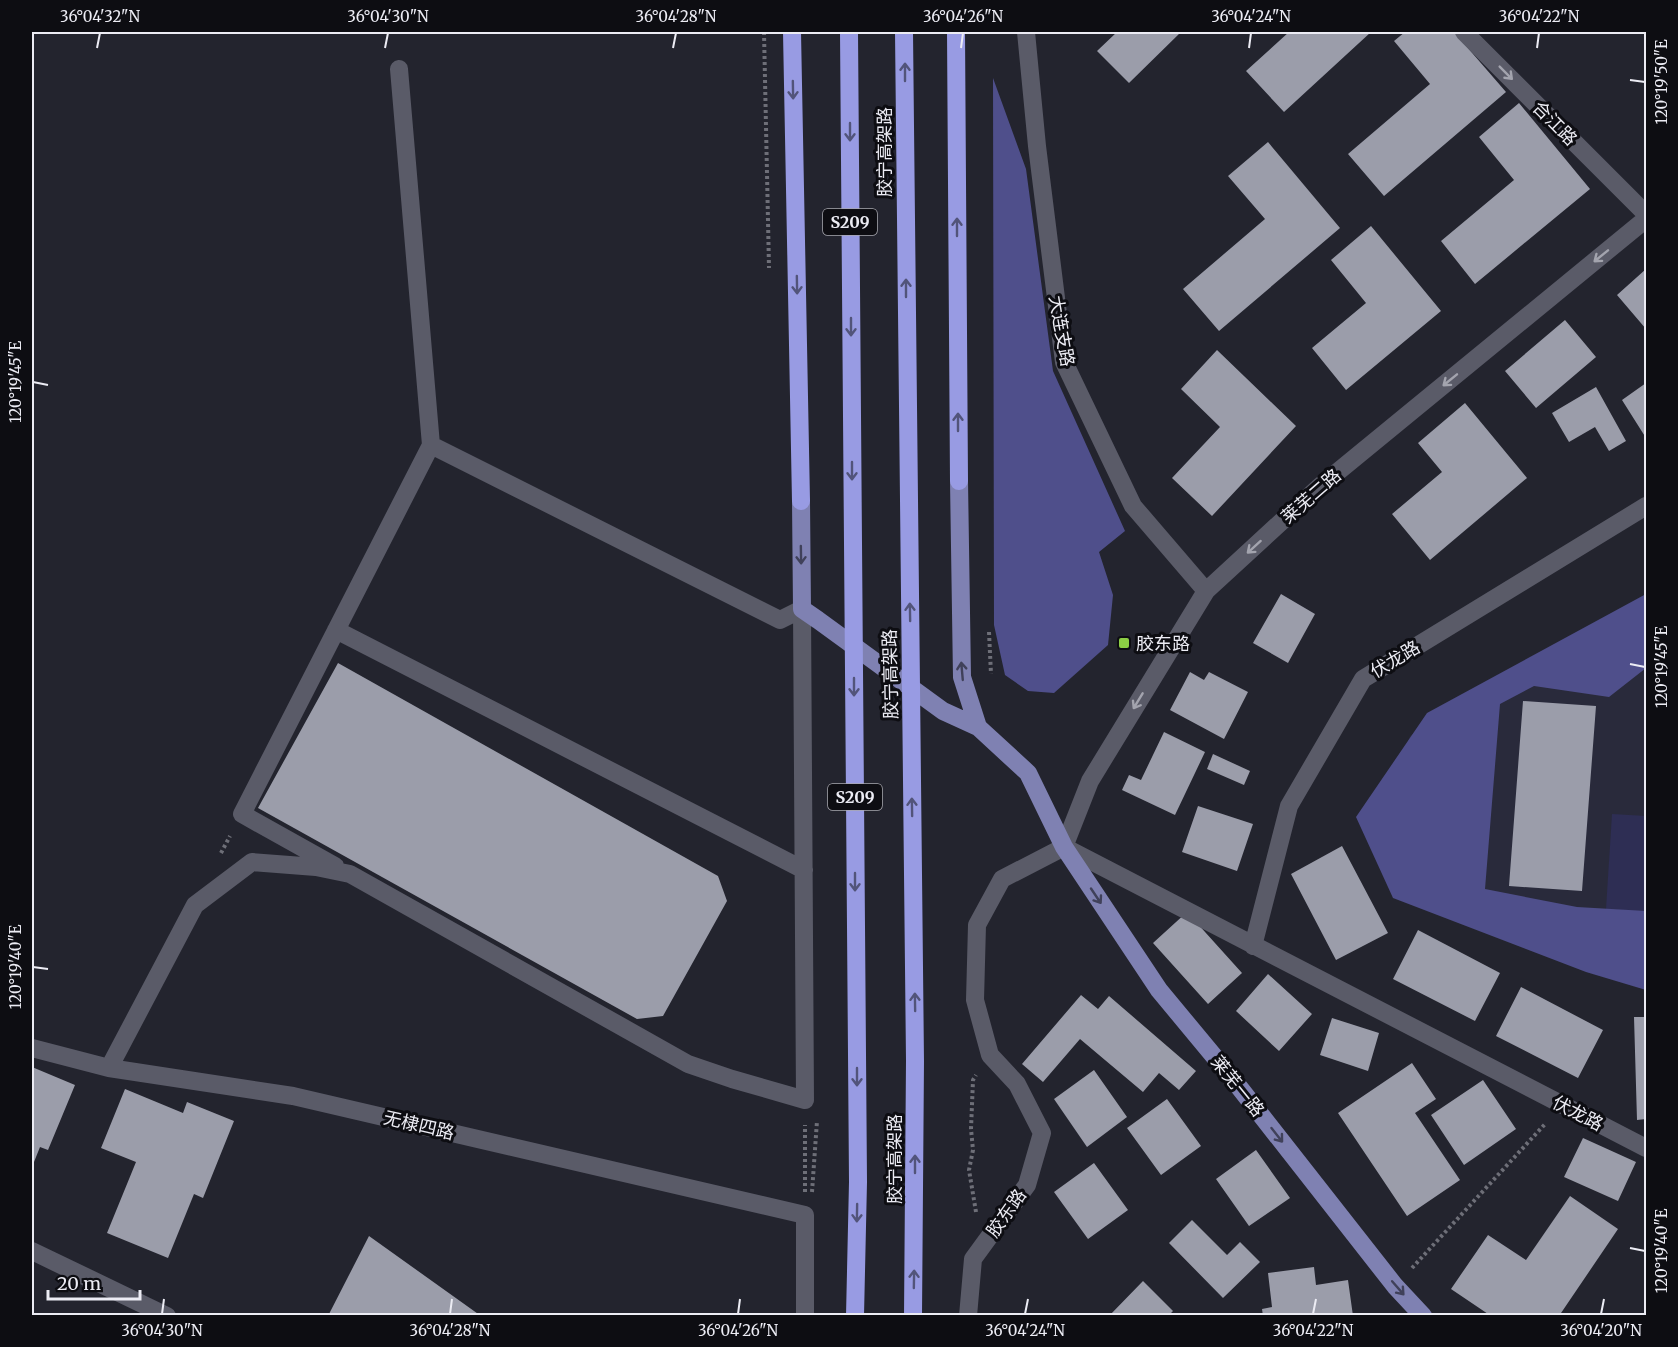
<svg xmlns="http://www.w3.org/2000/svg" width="1678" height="1347" font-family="Merriweather,'Noto Sans SC',serif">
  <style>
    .built { fill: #292a3b }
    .green { fill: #2e2e54 }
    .forest { fill: #4f4f8b }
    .building { fill: #9b9daa }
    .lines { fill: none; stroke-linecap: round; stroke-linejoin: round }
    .path { stroke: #6e6f78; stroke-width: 4; stroke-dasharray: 3 3; stroke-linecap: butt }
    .minor { stroke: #5a5b68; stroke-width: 18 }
    .major { stroke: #7f81b2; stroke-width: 18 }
    .highway { stroke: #989be3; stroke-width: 18 }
    .oneway { stroke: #52547a }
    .oneway2 { stroke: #a3a4ae }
    .oneway3 { stroke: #40415a }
    .ticks { fill: none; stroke: #ececf4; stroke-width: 2 }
    .poi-dot { fill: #8cce45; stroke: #0d0d12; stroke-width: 2 }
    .labels { text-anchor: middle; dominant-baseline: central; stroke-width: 6; stroke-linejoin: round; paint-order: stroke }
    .shield { fill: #0d0d12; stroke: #a9a9b0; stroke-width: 1.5 }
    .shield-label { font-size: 16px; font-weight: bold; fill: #ececf4 }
    .street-label { font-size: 18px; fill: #ececf4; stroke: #0d0d12 }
    .poi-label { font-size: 18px; fill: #ececf4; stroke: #0d0d12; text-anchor: start }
    .neatline { fill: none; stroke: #ececf4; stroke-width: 2 }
    .ticks-label { font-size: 15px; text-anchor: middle; fill: #ececf4 }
  </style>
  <rect width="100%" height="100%" fill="#23242e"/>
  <path class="built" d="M1646 623V983L1368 843 1410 736 1483 684Z"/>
  <path class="green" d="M1612 814 1646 816V912L1606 909Z"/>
  <path class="forest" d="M993 78 1026 169 1053 371 1125 531 1099 552 1113 595 1108 645 1054 693 1028 691 1005 675 994 625Z
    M1646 594V668L1609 697 1534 686 1500 704 1485 889 1577 907 1646 911V990L1586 972 1393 898 1356 817 1427 713Z"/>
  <path class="building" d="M1117 32H1181L1129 83 1097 51Z
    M1289 32H1371L1284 112 1246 71Z
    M1405 32H1454L1506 92 1384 196 1348 154 1430 84 1394 41Z
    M1519 103 1590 189 1475 284 1441 241 1514 180 1479 137Z
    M1268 142 1340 228 1219 331 1183 289 1265 219 1228 176Z
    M1371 226 1441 311 1346 390 1312 348 1366 303 1331 260Z
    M1646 269V329L1617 295Z
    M1565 320 1596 357 1536 408 1505 371Z
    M1217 350 1296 426 1212 516 1172 478 1220 427 1181 389Z
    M1646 383V438L1622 400Z
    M1596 387 1626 441 1609 451 1595 427 1569 442 1552 413Z
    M1465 403 1527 478 1430 560 1392 514 1442 472 1418 443Z
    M1281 594 1315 614 1288 663 1253 643Z
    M338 663 718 876 727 901 663 1016 637 1019 258 808Z
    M1190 672 1204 680 1209 672 1248 692 1224 739 1170 710Z
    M1523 701 1596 706 1582 891 1509 886Z
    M1164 732 1205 752 1175 815 1122 790 1129 775 1141 780Z
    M1213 754 1250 771 1244 785 1207 769Z
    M1198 806 1253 824 1237 871 1182 852Z
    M1342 846 1388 933 1336 960 1291 874Z
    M1187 912 1242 973 1208 1004 1153 943Z
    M1418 930 1500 973 1475 1021 1393 979Z
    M1268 974 1312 1014 1279 1051 1236 1011Z
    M1521 987 1603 1030 1578 1078 1496 1036Z
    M1081 995 1098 1009 1109 996 1196 1071 1179 1090 1159 1073 1143 1092 1080 1039 1043 1082 1022 1064Z
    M1634 1017H1646V1119L1637 1120Z
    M1332 1018 1379 1033 1368 1071 1320 1055Z
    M1412 1063 1436 1099 1415 1113 1460 1180 1407 1216 1338 1113Z
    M32 1067 75 1085 48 1150 40 1147 32 1167Z
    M1094 1070 1127 1117 1087 1147 1054 1099Z
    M1483 1080 1516 1129 1464 1165 1431 1115Z
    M125 1089 183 1113 187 1102 234 1121 203 1198 194 1194 168 1258 107 1233 136 1162 101 1148Z
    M1167 1099 1201 1146 1161 1175 1127 1128Z
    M1583 1138 1636 1162 1618 1201 1564 1177Z
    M1256 1150 1290 1198 1249 1226 1216 1179Z
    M1094 1163 1128 1210 1088 1239 1054 1192Z
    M1570 1196 1618 1229 1559 1316H1491L1451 1289 1488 1235 1526 1260Z
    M1192 1220 1227 1255 1240 1242 1260 1262 1223 1298 1169 1243Z
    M369 1236 481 1316H328Z
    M1314 1267 1316 1285 1348 1280 1353 1316H1263L1262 1309 1272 1307 1268 1273Z
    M1143 1281 1173 1311 1168 1316H1109Z"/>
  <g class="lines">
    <path class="path" d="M764 32 769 268
      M989 632 991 674
      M221 853 230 836
      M805 1192V1125
      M812 1192 817 1121
      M976 1212 969 1170 973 1150 971 1129 973 1080 976 1075
      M1412 1268 1546 1123"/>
    <path class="minor" d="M1026 32 1037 146 1064 362 1133 506 1206 591
      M1464 32 1646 214
      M336 630 804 870
      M1064 847 1090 781 1206 591 1318 488 1646 219
      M1064 847 1646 1148
      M335 866 242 814 431 445 399 69
      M1253 946 1289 806 1363 679 1646 506
      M32 1048 109 1068 293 1096 805 1215V1316
      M109 1068 195 905 252 862 316 867 350 874 688 1064 732 1079 805 1100 802 609 780 620 431 445
      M32 1251 167 1316
      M968 1316 973 1259 1027 1185 1042 1133 1017 1084 990 1055 975 1000 977 925 1002 879 1064 847"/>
    <path class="major" d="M959 481 962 677 978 727
      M801 501 802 609 818 620 943 711 978 727 1028 773 1064 847 1159 990 1232 1078 1395 1286 1423 1316"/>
    <path class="highway" d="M792 32 801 501
      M849 32 858 1182 855 1316
      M904 32 915 1061 913 1316
      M956 32 959 481"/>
  </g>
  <defs><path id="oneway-shaft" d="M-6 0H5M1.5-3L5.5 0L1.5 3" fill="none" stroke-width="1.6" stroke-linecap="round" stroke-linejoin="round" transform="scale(1.5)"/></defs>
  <g class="oneway">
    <use href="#oneway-shaft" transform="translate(905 72) rotate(-90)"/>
    <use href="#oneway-shaft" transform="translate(793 90) rotate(89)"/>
    <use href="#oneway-shaft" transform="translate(850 132) rotate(90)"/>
    <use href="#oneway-shaft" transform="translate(957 227) rotate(-90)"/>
    <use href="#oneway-shaft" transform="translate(797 285) rotate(89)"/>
    <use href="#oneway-shaft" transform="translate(906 288) rotate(-90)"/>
    <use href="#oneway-shaft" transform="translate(851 327) rotate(90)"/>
    <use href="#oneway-shaft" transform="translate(958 422) rotate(-90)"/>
    <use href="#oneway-shaft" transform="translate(852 471) rotate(90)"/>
    <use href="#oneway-shaft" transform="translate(910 612) rotate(-91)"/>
    <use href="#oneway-shaft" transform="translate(854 687) rotate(90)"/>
    <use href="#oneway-shaft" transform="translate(912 807) rotate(-91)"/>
    <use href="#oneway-shaft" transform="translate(855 882) rotate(90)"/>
    <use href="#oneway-shaft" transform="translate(915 1002) rotate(-91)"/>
    <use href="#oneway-shaft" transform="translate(857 1077) rotate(90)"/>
    <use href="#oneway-shaft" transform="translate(915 1164) rotate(-90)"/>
    <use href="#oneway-shaft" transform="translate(857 1213) rotate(91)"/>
    <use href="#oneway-shaft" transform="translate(914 1279) rotate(-89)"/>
  </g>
  <g class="oneway2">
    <use href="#oneway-shaft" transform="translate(1506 73) rotate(45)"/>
    <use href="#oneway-shaft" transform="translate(1601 256) rotate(141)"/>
    <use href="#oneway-shaft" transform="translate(1450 380) rotate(141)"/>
    <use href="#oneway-shaft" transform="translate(1254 547) rotate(138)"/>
    <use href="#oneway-shaft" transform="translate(1138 701) rotate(121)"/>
  </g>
  <g class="oneway3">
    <use href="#oneway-shaft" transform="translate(801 555) rotate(89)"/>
    <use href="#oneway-shaft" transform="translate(962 671) rotate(-95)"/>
    <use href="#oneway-shaft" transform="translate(1096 896) rotate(56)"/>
    <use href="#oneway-shaft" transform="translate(1277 1135) rotate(52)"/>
    <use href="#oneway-shaft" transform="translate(1398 1288) rotate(49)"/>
  </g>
  <path class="ticks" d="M97 48 100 33M385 48 388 33M673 48 676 33M961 48 963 33M1249 48 1251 33M1537 48 1539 33M1630 80 1645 82M33 382 48 385M1630 664 1645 667M33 967 48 969M1630 1248 1645 1251M162 1314 164 1299M450 1314 452 1299M738 1314 740 1299M1025 1314 1028 1299M1313 1314 1316 1299M1601 1314 1604 1299"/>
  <rect class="poi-dot" x="1118" y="637" width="12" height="12" rx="3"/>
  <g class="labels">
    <g class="shield">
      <rect x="823" y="209" width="54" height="26" rx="4.5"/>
      <rect x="828" y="784" width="54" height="26" rx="4.5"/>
    </g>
    <g class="shield-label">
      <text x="850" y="222">S209</text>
      <text x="855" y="797">S209</text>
    </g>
    <g class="street-label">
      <text transform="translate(1555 123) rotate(45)">合江路</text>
      <text transform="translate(884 152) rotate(-90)">胶宁高架路</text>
      <text transform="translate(1062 331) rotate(80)">大连支路</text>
      <text transform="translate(1311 496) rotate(-41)">莱芜二路</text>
      <text transform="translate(1395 659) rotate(-31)">伏龙路</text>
      <text transform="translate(890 674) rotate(-91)">胶宁高架路</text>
      <text transform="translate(1238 1086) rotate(51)">莱芜一路</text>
      <text transform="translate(1578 1113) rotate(27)">伏龙路</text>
      <text transform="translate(419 1125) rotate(13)">无棣四路</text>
      <text transform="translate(894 1159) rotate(-90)">胶宁高架路</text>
      <text transform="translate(1006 1213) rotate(-55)">胶东路</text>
    </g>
    <g class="poi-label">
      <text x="1136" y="643">胶东路</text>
    </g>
  </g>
  <rect width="1678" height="1347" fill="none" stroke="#0d0d12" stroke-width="66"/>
  <path d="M48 1290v9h92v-9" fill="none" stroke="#ececf4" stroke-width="3"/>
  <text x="57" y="1290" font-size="18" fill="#ececf4" stroke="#0d0d12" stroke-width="4.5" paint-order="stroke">20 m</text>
  <rect x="33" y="33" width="1612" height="1281" class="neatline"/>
  <g class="ticks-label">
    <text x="100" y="22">36°04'32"N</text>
    <text x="388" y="22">36°04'30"N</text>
    <text x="676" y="22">36°04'28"N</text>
    <text x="963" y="22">36°04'26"N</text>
    <text x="1251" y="22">36°04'24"N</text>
    <text x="1539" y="22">36°04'22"N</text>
    <text transform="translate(1662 82) rotate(-90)" y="5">120°19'50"E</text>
    <text transform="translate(16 382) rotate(-90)" y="5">120°19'45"E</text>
    <text transform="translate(1662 667) rotate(-90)" y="5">120°19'45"E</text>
    <text transform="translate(16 967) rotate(-90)" y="5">120°19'40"E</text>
    <text transform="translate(1662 1251) rotate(-90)" y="5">120°19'40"E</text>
    <text x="162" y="1336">36°04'30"N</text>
    <text x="450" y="1336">36°04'28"N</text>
    <text x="738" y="1336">36°04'26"N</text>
    <text x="1025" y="1336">36°04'24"N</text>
    <text x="1313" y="1336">36°04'22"N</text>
    <text x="1601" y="1336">36°04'20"N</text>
  </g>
</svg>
